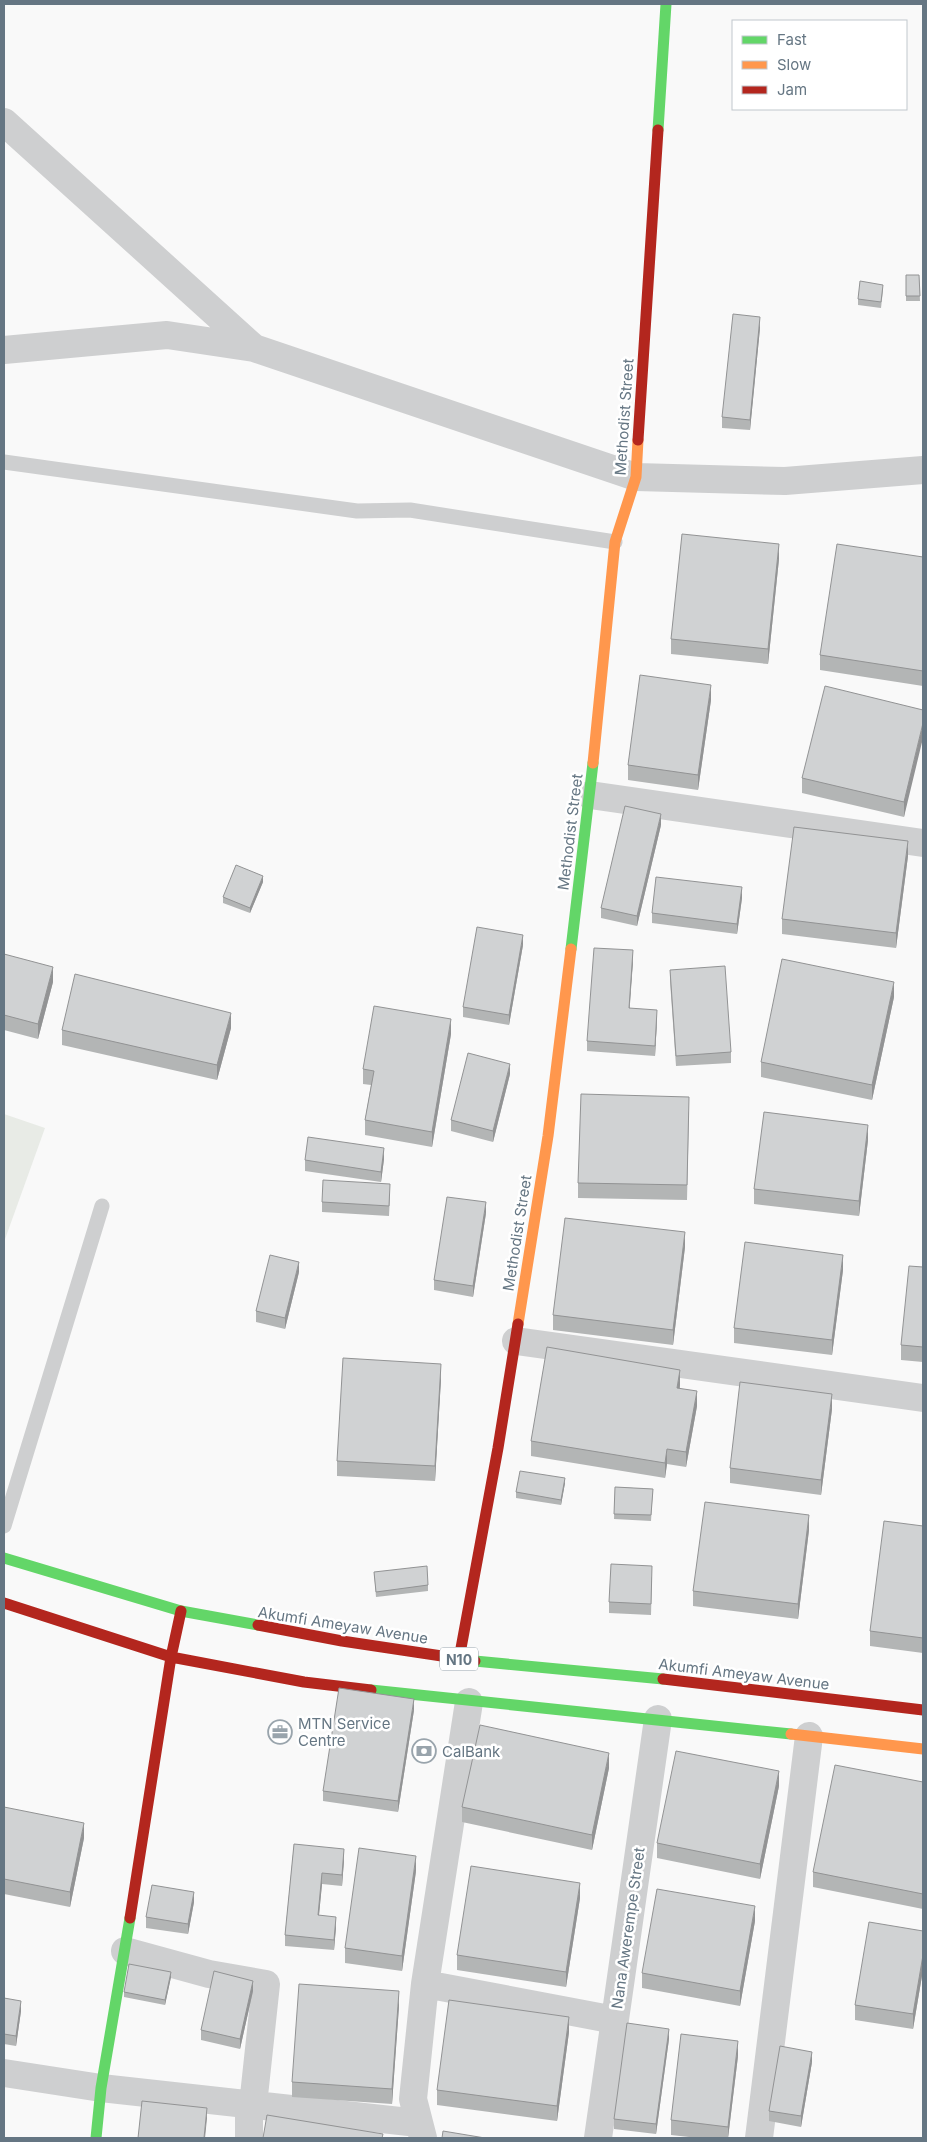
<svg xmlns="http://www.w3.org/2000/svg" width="927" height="2142" font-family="Inter,sans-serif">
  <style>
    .green { fill: #e8ebe6 }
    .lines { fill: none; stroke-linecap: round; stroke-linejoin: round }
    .lane { stroke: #cecfd0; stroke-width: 15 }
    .street { stroke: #cecfd0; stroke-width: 28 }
    .fast { stroke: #63d668; stroke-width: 11 }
    .slow { stroke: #ff974d; stroke-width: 11 }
    .jam { stroke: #b3261e; stroke-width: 11 }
    .wall { fill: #b3b5b5 }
    .shaded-wall { fill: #929394 }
    .building { fill: #d0d2d3; stroke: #929394 }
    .labels { text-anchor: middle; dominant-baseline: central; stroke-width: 5; stroke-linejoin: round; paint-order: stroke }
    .shield { fill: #fff; stroke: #939fa8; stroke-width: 1 }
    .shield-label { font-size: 14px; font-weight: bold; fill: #657683 }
    .street-label { font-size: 15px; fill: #657683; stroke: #fff }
    .poi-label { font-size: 15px; fill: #657683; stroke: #fff; text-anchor: start }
  </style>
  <rect width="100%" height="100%" fill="#f9f9f9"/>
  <path class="green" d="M4 1114 45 1128 4 1242Z"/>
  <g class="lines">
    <path class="lane" d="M4 462 357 511 410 510 615 542
      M4 1526 102 1206"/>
    <path class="street" d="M4 122 254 348 636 477 785 481 923 470
      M4 350 167 335 254 348
      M590 795 923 843
      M516 1341 923 1398
      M125 1951 209 1974 266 1984 253 2105 249 2117V2138
      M425 1984 615 2020
      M4 2073 101 2088 418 2123
      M423 2138 413 2099 425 1984 469 1702
      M598 2138 658 1719
      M759 2138 809 1736"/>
    <path class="fast" d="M658 130 666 4
      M571 949 593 763
      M4 1558 181 1611 258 1625
      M475 1661 663 1679
      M371 1690 791 1734
      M96 2138 101 2088 130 1918"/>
    <path class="slow" d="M593 763 615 542 636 477 638 440
      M518 1324 548 1136 571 949
      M791 1734 923 1749"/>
    <path class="jam" d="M638 440 658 130
      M4 1603 171 1657 304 1682 371 1690
      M258 1625 342 1641 475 1661
      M459 1659 498 1448 518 1324
      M663 1679 923 1710
      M130 1918 171 1657 181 1611"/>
  </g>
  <path class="wall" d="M906 275H919L920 301H906Z
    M883 290 881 308 858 305V299Z
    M760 328 750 430 722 428V417Z
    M923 557V686L820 670V655Z
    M779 559 768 664 671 654V639Z
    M711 700 698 790 628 780V765Z
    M923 710 904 817 802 793V778Z
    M661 825 637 926 601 918V908Z
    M908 856 896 948 782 934V919Z
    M263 882 250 913 223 903V897Z
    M742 898 737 934 652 923V913Z
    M523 945 509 1025 463 1017V1007Z
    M4 954 53 982 38 1039 4 1030Z
    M633 961 629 1008 657 1020 655 1056 587 1051V1041Z
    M670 970 731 1052V1063L676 1066 670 981Z
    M894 997 872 1100 761 1077V1062Z
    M231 1028 217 1080 62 1045V1030Z
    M451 1034 432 1147 365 1135V1120L371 1085 363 1084V1069Z
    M510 1074 493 1142 451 1131V1120Z
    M689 1112 687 1200 578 1198V1183Z
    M868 1140 859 1216 754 1204V1189Z
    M384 1159 381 1182 305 1171V1160Z
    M390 1195 389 1216 322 1212V1202Z
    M486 1213 473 1297 434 1290V1280Z
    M685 1247 673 1345 553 1330V1315Z
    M923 1267V1362L901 1360V1345Z
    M843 1270 832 1355 734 1343V1328Z
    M299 1272 285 1329 256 1322V1311Z
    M441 1379 435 1481 337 1476V1461Z
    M680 1385V1388L697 1406 686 1467 667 1464 665 1478 531 1456V1441Z
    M832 1409 821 1495 730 1483V1468Z
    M565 1483 561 1505 516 1498V1492Z
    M615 1487 653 1489 651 1521 614 1519Z
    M923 1526V1653L870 1646V1631Z
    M809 1530 798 1619 693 1606V1591Z
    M374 1572 428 1585V1591L376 1597Z
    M652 1577 651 1615 609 1613V1602Z
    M414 1710 398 1812 323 1801V1791Z
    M609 1768 592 1850 462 1822V1807Z
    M923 1782V1909L813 1887V1872Z
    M779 1786 760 1879 657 1858V1843Z
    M4 1807 84 1838 70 1907 4 1894Z
    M294 1844 344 1860 342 1886 322 1884 319 1915 336 1927 334 1950 285 1946V1935Z
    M416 1871 402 1971 345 1963V1948Z
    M580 1898 566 1987 457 1970V1955Z
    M194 1902 188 1934 146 1928V1917Z
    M755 1921 740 2006 642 1988V1973Z
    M923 1931V1970L913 2029 855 2020V2005Z
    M171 1977 165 2005 124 1997V1992Z
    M253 1991 240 2049 201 2040V2030Z
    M4 1998 21 2011 16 2046 4 2044Z
    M399 2006 392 2104 292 2097V2082Z
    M569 2032 557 2121 437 2105V2090Z
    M669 2039 656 2134 614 2129V2119Z
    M738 2056 728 2138H698L671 2135V2120Z
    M812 2062 801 2127 769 2121V2111Z"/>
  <path class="shaded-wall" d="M760 317V328L750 430V420Z
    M779 544V559L768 664V649Z
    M711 685V700L698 790V775Z
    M923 723V738L904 817V802Z
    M661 814V825L637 926V916Z
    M908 841V856L896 948V933Z
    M263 876V882L250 913V908Z
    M742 887V898L737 934V924Z
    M523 935V945L509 1025V1015Z
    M633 950V961L629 1018V1008Z
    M53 967V982L38 1039V1024Z
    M894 982V997L872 1100V1085Z
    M657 1010V1020L655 1056V1046Z
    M231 1013V1028L217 1080V1065Z
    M451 1019V1034L432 1147V1132Z
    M510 1064V1074L493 1142V1131Z
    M868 1125V1140L859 1216V1201Z
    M384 1148V1159L381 1182V1172Z
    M486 1202V1213L473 1297V1286Z
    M685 1232V1247L673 1345V1330Z
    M843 1255V1270L832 1355V1340Z
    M299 1262V1272L285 1329V1318Z
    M441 1364V1379L435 1481V1466Z
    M680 1370V1385L677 1403V1388Z
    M697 1391V1406L686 1467V1452Z
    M832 1394V1409L821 1495V1480Z
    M667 1449V1464L665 1478V1463Z
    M565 1478V1483L561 1505V1500Z
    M809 1515V1530L798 1619V1604Z
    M414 1699V1710L398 1812V1801Z
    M609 1753V1768L592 1850V1835Z
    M779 1771V1786L760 1879V1864Z
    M84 1823V1838L70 1907V1892Z
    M344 1849V1860L342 1886V1875Z
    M416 1856V1871L402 1971V1956Z
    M322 1873V1884L318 1925V1915Z
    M580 1883V1898L566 1987V1972Z
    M194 1892V1902L188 1934V1924Z
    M755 1906V1921L740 2006V1991Z
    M336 1917V1927L334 1950V1940Z
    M923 1955V1970L913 2029V2014Z
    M171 1972V1977L165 2005V2000Z
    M253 1981V1991L240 2049V2039Z
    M399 1991V2006L392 2104V2089Z
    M21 2001V2011L16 2046V2036Z
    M569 2017V2032L557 2121V2106Z
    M669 2029V2039L656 2134V2124Z
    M738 2041V2056L728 2138V2127Z
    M812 2052V2062L801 2127V2116Z
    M207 2108V2118L205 2138H204Z"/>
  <path class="building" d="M906 275H919L920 296H906Z
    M860 281 883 285 881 302 858 299Z
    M733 314 760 317 750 420 722 417Z
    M682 534 779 544 768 649 671 639Z
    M837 544 923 557V671L820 655Z
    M640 675 711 685 698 775 628 765Z
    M825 686 923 710V723L904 802 802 778Z
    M625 806 661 814 637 916 601 908Z
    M794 827 908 841 896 933 782 919Z
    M236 865 263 876 250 908 223 897Z
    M656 877 742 887 737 924 652 913Z
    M477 927 523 935 509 1015 463 1007Z
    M594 948 633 950 629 1008 657 1010 655 1046 587 1041Z
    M4 954 53 967 38 1024 4 1015Z
    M782 959 894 982 872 1085 761 1062Z
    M725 966 731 1052 676 1056 670 970Z
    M75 974 231 1013 217 1065 62 1030Z
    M374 1006 451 1019 432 1132 365 1120 374 1071 363 1069Z
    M468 1053 510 1064 493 1131 451 1120Z
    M581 1094 689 1097 687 1185 578 1183Z
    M764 1112 868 1125 859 1201 754 1189Z
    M308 1137 384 1148 381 1172 305 1160Z
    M323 1180 390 1184 389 1206 322 1202Z
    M447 1197 486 1202 473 1286 434 1280Z
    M565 1218 685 1232 673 1330 553 1315Z
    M745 1242 843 1255 832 1340 734 1328Z
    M270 1255 299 1262 285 1318 256 1311Z
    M909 1266 923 1267V1347L901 1345Z
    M547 1347 680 1370 677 1388 697 1391 686 1452 667 1449 665 1463 531 1441Z
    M343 1358 441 1364 435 1466 337 1461Z
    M740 1382 832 1394 821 1480 730 1468Z
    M520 1471 565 1478 561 1500 516 1492Z
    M615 1487 653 1489 651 1515 614 1514Z
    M705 1502 809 1515 798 1604 693 1591Z
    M884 1521 923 1526V1638L870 1631Z
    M611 1564 652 1566 651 1604 609 1602Z
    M427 1566 428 1585 376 1592 374 1572Z
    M339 1688 414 1699 398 1801 323 1791Z
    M480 1725 609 1753 592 1835 462 1807Z
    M676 1751 779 1771 760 1864 657 1843Z
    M835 1765 923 1782V1894L813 1872Z
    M4 1807 84 1823 70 1892 4 1879Z
    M294 1844 344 1849 342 1875 322 1873 318 1915 336 1917 334 1940 285 1935Z
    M359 1848 416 1856 402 1956 345 1948Z
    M471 1866 580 1883 566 1972 457 1955Z
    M152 1885 194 1892 188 1924 146 1917Z
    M657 1889 755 1906 740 1991 642 1973Z
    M869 1922 923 1931V1955L913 2014 855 2005Z
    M129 1964 171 1972 165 2000 124 1992Z
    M214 1971 253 1981 240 2039 201 2030Z
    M299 1984 399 1991 392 2089 292 2082Z
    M4 1998 21 2001 16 2036 4 2034Z
    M449 2000 569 2017 557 2106 437 2090Z
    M627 2023 669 2029 656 2124 614 2119Z
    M681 2034 738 2041 728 2127 671 2120Z
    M780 2046 812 2052 801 2116 769 2111Z
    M142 2101 207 2108 204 2138H138Z
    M267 2115 383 2134 382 2138H263Z
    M443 2131 485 2138H442Z"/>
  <defs>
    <g id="office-ring" transform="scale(1.25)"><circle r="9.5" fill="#fff" stroke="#99a4ac" stroke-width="1.5"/><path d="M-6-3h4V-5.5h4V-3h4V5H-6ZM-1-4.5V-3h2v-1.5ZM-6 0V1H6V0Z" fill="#99a4ac"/></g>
    <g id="bank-ring" transform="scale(1.25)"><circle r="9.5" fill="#fff" stroke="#99a4ac" stroke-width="1.5"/><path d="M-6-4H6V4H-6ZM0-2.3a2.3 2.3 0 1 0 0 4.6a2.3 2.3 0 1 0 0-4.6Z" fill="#99a4ac"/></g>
  </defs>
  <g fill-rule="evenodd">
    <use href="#office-ring" x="280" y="1732"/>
    <use href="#bank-ring" x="424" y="1751"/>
  </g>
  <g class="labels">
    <rect class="shield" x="440" y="1647.5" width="38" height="23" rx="4"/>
    <g class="shield-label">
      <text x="459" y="1659">N10</text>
    </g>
    <g class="street-label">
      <text transform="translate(624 417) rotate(-86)">Methodist Street</text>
      <text transform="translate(570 832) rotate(-83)">Methodist Street</text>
      <text transform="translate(517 1233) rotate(-81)">Methodist Street</text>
      <text transform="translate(343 1625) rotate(9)">Akumfi Ameyaw Avenue</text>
      <text transform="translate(744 1674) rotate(7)">Akumfi Ameyaw Avenue</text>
      <text transform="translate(628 1928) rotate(-82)">Nana Awerempe Street</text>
    </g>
    <g class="poi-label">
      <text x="298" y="1723">MTN Service<tspan x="298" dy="17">Centre</tspan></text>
      <text x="442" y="1751">CalBank</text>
    </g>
  </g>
  <rect width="927" height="2142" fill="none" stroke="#657683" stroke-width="10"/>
  <rect x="732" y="20" width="175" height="90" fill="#ffffff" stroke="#c1c8cd"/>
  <rect x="742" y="36" width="25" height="8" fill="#63d668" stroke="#c1c8cd"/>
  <text x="777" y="45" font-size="15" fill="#657683">Fast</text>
  <rect x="742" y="61" width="25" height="8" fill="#ff974d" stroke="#c1c8cd"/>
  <text x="777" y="70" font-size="15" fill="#657683">Slow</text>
  <rect x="742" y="86" width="25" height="8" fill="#b3261e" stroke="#c1c8cd"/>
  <text x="777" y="95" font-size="15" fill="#657683">Jam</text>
</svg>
